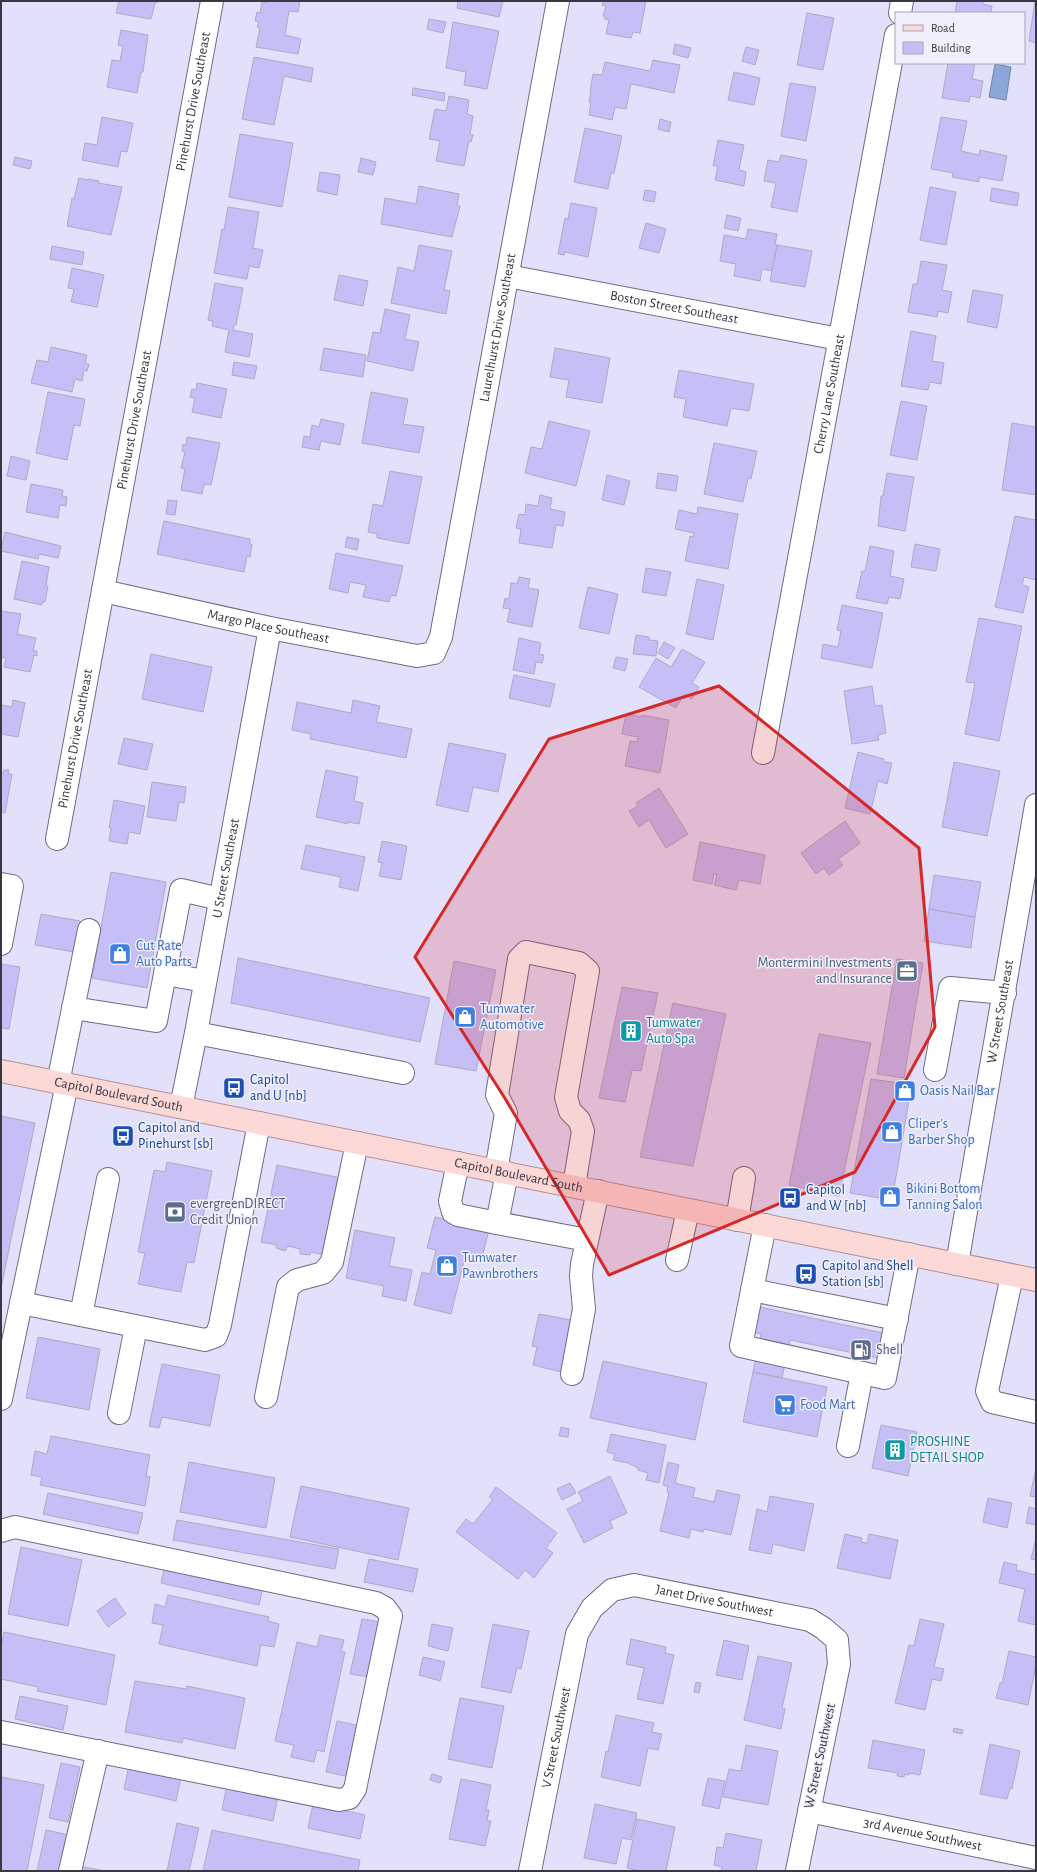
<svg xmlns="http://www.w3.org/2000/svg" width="1037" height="1872" font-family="'Alegreya Sans',sans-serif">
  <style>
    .water { fill: #8ba7d8; stroke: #7285ab }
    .building { fill: #c6bff7; stroke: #adaac4 }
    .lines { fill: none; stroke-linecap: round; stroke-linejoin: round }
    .minor-casing { stroke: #6f6c84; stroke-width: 24 }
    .major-casing { stroke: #b69092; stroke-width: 24 }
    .minor { stroke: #fff; stroke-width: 22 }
    .major { stroke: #fcd9d7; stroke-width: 22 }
    .marked { fill: #d62828; fill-opacity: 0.2; stroke: #d62828; stroke-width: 3; stroke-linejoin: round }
    .labels { text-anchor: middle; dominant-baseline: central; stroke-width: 3; stroke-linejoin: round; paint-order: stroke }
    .street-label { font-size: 14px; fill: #383742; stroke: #f0effb }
    .shop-label { font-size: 14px; fill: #366cbe; stroke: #f0effb; text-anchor: start }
    .service-label { font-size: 14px; fill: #4e5e75; stroke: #f0effb; text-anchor: start }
    .culture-label { font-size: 14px; fill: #0d838f; stroke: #f0effb; text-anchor: start }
    .transit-label { font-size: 14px; fill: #164399; stroke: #f0effb; text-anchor: start }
  </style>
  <rect width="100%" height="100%" fill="#e3e0fc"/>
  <path class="water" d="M995 64 1011 67 1006 100 989 97Z"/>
  <path class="building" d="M119 1H157V3H155L151 19 116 13Z
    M268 1H300L298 12 289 11 285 35 301 39 298 54 256 47 260 28 257 27 259 22 255 21 257 12 260 13 262 2 267 3Z
    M458 1H503L499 17 457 8Z
    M603 1H646L640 33 633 32 631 38 606 34 609 20 605 19V16H603L606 6 602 5Z
    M957 1H983V4L992 6 991 13H955Z
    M1035 1H1036V43L1029 41Z
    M807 13 834 18 823 70 797 65Z
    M429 19 446 22 443 33 427 29Z
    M453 22 499 31 487 89 464 85 466 72 446 68Z
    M121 30 148 35 143 72H141L137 93 107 87 112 60 120 61 123 46 118 45Z
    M675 44 691 48 688 58 673 54Z
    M746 47 759 50 755 65 742 61Z
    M254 57 313 68 311 82 284 76 274 125 242 119Z
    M653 60 680 65 674 93 631 84 626 109 615 107 612 120 589 115 591 102H589L591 92H590L593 74 602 75 605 62 650 71Z
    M948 63H975L972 79 983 81 980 98 970 96 969 102 942 98Z
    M734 72 760 78 754 105 728 100Z
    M790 83 816 87 806 141 781 136Z
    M413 88 445 93 444 101 412 95Z
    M449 96 469 100 467 114 473 116 470 134 473 135 471 142 469 141 464 166 436 161 440 141 429 139 435 109 446 111Z
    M102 117 133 123 127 152 121 151 118 167 82 160 85 143 97 145Z
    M941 117 967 121 961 151 979 155 980 150 1007 156 1002 181 979 177V182L952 177 953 173 931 169Z
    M660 119 671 122 669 132 658 129Z
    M585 128 622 136 614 173H611L608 189 574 182Z
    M240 134 293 143 282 207 229 197Z
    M718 140 744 145 739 170 746 172 744 186 715 180 718 166H713Z
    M781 155 807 160 797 212 771 207 776 183 764 181 768 160 779 162Z
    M15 157 32 161 30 169 13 165Z
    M361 158 376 162 373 175 358 172Z
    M320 172 340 175 337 195 317 191Z
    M79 178 89 180V179L99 181 98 183 122 187 111 235 67 226 72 198 74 199Z
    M419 186 459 194 457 206H460L452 237 381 224 385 198 416 204Z
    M930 187 956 192 946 245 920 240Z
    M992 188 1019 193 1017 206 990 201Z
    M645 190 656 192 654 202 643 200Z
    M571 203 597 208 588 257 565 252 564 255 558 254 565 218 568 219Z
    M228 207 259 212 253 248 263 250 259 268 249 266 247 279 214 273 222 229 224 230Z
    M727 215 741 218 738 231 724 228Z
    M646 223 666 229 659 253 639 248Z
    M748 229 777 234 775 245H777L772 271 762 269 760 281 734 276 736 264 720 261 724 235 746 239Z
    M419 245 452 251 444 290 450 291 446 314 391 303 398 267 414 271Z
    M777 245 812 251 805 287 770 281Z
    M52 246 84 252 82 265 50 259Z
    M921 261 947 265 942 290 952 292 948 313 938 311 937 317 908 312 913 284H917Z
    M72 268 104 275 97 307 71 302 74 289 68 288Z
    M339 275 368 281 363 306 334 300Z
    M215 283 243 288 236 325H234L233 330 253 334 249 357 225 352 229 330 212 326 213 321 208 320Z
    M973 290 1003 295 997 328 967 322Z
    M385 309 410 315 405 339 419 342 413 371 367 361 373 332 380 333Z
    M911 331 936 336 932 361 944 363 941 384 930 382 928 390 901 386Z
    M51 347 87 355 85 363 89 364 87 371 84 370 82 381 75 379 72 392 31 383 37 360 48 362Z
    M324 348 366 355 363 377 320 370Z
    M555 348 610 358 602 403 566 397 569 380 550 377Z
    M234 362 257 366 254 379 232 375Z
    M679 370 754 384 749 411 731 408 727 426 683 417 686 399 674 397Z
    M197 383 227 389 221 418 192 412 195 398 190 397 192 389 196 390Z
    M48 392 85 399 80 426 74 425 67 460 36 453Z
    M371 392 408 399 403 424 424 427 419 453 362 443Z
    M901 401 927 406 917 460 890 455Z
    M321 419 344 424 340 445 321 441 319 450 302 447 304 436 310 437 312 425 319 427Z
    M549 421 590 431 576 486 525 473 531 447 542 449Z
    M1012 423 1036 427V495L1002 490Z
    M187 437 220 443 211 485 204 484 202 494 181 490 185 469 181 468 185 452 182 451 183 444 186 445Z
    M714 443 757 451 751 479 748 478 743 502 704 494Z
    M11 456 30 461 26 480 7 476Z
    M390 471 422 477 409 544 377 538V534L368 532 373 504 383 506Z
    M658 473 678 476 676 491 656 488Z
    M887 473 914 477 905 531 878 526 881 496H883Z
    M607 475 630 481 624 505 602 500Z
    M31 484 63 490 62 496 67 497 66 506 60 505 58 518 26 512Z
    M540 495 552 498 550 509 565 512 563 526 556 525 552 548 519 543 521 529 516 528 519 514 525 515 526 504 538 506Z
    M168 500 177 501 175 515 166 514Z
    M698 507 738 514 728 569 685 561 690 536 693 537 694 533 675 529 679 510 697 514Z
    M1015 516 1036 520V580L1024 577 1022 585 1029 587 1023 613 995 607Z
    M164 521 250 539V544L252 545 250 557 247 556 244 572 157 554Z
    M5 532 61 546 58 558 39 554 38 559 1 551Z
    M347 537 359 539 357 550 345 547Z
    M915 544 940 549 936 571 911 567Z
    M870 546 894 551 890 576 904 579 900 599 889 597 887 604 856 598 862 571H865Z
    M336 553 403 566 396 596 391 595 389 602 363 597 366 585 350 582 348 593 329 589Z
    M22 561 49 567 46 586H48L45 602H42V605L14 599Z
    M646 568 671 572 666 596 642 592Z
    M519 577 530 579 528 588 539 590 532 627 507 622 510 609 503 608 505 598 509 599 511 583 517 584Z
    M697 579 724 585 713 640 686 634Z
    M588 587 618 594 609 634 579 628Z
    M842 605 883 613 872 668 821 658 823 644 838 647 841 631 837 630Z
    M1 611 21 614 17 634 36 638 33 651H37V656L34 655 30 672 4 667 6 658 1 657Z
    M979 618 1022 626 999 741 965 734 975 683 966 682Z
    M636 635 649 637V640L658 641 656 656 633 654Z
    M519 638 541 643 539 654 544 655 542 663 536 662 534 674 513 670Z
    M664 642 675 648 668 659 658 653Z
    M682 649 705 662 692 683 699 687 692 699 684 694 676 708 639 687 656 658 671 667Z
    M151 654 212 667 203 712 142 699Z
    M616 657 628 659 625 671 613 668Z
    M514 675 555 684 550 707 509 698Z
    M872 686 875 706 882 705 886 733 878 735 879 740 852 744 844 691Z
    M13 700 25 703 18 737 1 734V705L12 707Z
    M353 700 380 706 376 722 412 729 406 758 310 739 311 734 292 730 297 702 351 713Z
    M626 714 642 717V715L669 720 660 773 625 766 630 741 637 742 638 737 622 734Z
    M124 738 153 744 147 770 118 764Z
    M449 743 506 754 498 792 473 787 468 812 436 805Z
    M858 752 884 759V762L892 763 887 784 878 781 870 814 845 808Z
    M954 762 1000 771 987 836 942 827Z
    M4 770H9L8 774H12L5 813 1 812V773H3Z
    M326 770 358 777 354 801 363 803 359 824 348 822V824L316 817Z
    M152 782 186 787 184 803 179 802 176 821 147 817Z
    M659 788 688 834 666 848 649 820 639 827 629 811 638 806 636 803Z
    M114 800 145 806 140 834 129 832 127 844 109 841 111 828H109Z
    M845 821 860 843 838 859 843 865 829 875 824 868 816 874 801 853Z
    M382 841 407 846 401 880 379 876 382 863 378 862Z
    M700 842 765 855 760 884 739 880 736 890 714 885 717 875 714 874 712 884 693 880Z
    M306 845 365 857 358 891 339 887 341 877 301 869Z
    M111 872 166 882 147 988 92 978Z
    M934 875 981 882 975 917 929 909Z
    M929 909 975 917 971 948 924 941Z
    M41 914 80 921 74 952 35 945Z
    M238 958 430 998 420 1042 231 1003Z
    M897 959 923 963 904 1078 877 1074Z
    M454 961 496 970 476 1071 435 1064Z
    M1 964 20 967 9 1029 1 1028Z
    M622 987 658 993 641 1071 632 1070 625 1102 599 1098Z
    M673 1003 726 1014 693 1166 640 1157Z
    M819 1034 871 1043 839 1196 789 1185Z
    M871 1079 913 1085 911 1089 892 1200 850 1193Z
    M1 1116 35 1123 1 1288Z
    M167 1162 212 1171 194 1263 187 1262 181 1292 138 1284 145 1253 138 1252 154 1170 165 1172Z
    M277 1165 341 1178 324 1255 311 1252 310 1255 300 1254V1249L288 1246 285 1251 276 1248 277 1245 261 1242Z
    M435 1217 489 1230 481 1261 465 1257 451 1314 414 1305 422 1272 430 1274 436 1250 427 1248Z
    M355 1230 395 1238 389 1266 412 1270 406 1301 382 1296 384 1286 346 1278Z
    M750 1305 888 1334 883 1359 790 1340 782 1378 753 1372 761 1334 745 1330Z
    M539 1314 571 1320 561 1372 533 1365 537 1347 532 1346Z
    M38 1337 100 1349 89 1410 26 1398Z
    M603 1361 707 1383 695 1440 590 1418Z
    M162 1364 220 1375 210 1426 162 1417 159 1428 149 1426Z
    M753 1372 827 1387 817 1437 743 1422Z
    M881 1425 917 1432 908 1476 872 1468Z
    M561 1427 569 1429 568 1437 559 1436Z
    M611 1434 666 1445 659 1483 646 1480 648 1473 638 1470V1468L628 1463 613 1460 615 1454 607 1452Z
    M51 1436 150 1455 146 1476 150 1477 145 1506 40 1485 42 1477 31 1475 35 1451 47 1454Z
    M189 1462 275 1478 266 1528 180 1512Z
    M668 1462 679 1465 675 1483 695 1488 693 1497 714 1502 717 1490 740 1495 731 1535 704 1529 703 1532 691 1529 689 1538 660 1531 669 1493 667 1492 668 1486 663 1485Z
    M1036 1468V1497L1030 1496Z
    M610 1476 627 1513 610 1521 613 1528 584 1543 567 1509 583 1501 578 1492Z
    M570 1483 576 1493 562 1500 557 1489Z
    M301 1486 409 1508 398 1560 290 1537Z
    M496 1487 557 1533 546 1548 553 1553 534 1578 525 1570 518 1579 456 1532 466 1519 473 1524 493 1499 489 1497Z
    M48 1493 143 1513 138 1534 43 1514Z
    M770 1496 814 1504 804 1551 773 1544 771 1554 749 1550 757 1509 767 1512Z
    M988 1498 1012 1503 1007 1528 983 1522Z
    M1029 1507 1036 1509V1525L1026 1523Z
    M177 1520 339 1549 335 1569 173 1540Z
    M845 1534 862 1538 861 1542 867 1543 869 1534 898 1540 890 1579 837 1568Z
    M1036 1538V1560L1031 1559Z
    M21 1547 82 1560 68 1626 8 1614Z
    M369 1559 418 1569 413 1592 364 1582Z
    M166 1561 264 1582 259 1605 161 1583Z
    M1004 1562 1017 1565 1016 1570 1036 1575V1625L1018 1621 1025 1589 999 1583Z
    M168 1595 269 1617 268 1621 279 1624 274 1647 261 1645 257 1666 159 1644 163 1625 152 1623 155 1604 165 1607Z
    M115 1598 126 1614 108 1627 97 1611Z
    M362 1619 380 1622 369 1677 350 1674Z
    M920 1619 944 1624 934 1667 944 1669 941 1681 932 1679 925 1710 895 1703 909 1645 914 1646Z
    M432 1624 453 1628 448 1651 428 1646Z
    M493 1624 529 1631 521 1669 517 1668 511 1693 481 1687Z
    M4 1632 115 1655 106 1705 37 1691 38 1687 1 1679V1648Z
    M320 1635 344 1640 341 1651 345 1652 324 1752 317 1750 314 1762 291 1757 294 1745 275 1741 297 1642 317 1647Z
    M631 1639 666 1647 665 1653 674 1655 663 1704 637 1699 644 1668 626 1664Z
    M724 1640 749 1646 742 1680 716 1675Z
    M1009 1651 1036 1657V1665L1028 1705 996 1698 1000 1683H1002Z
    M758 1656 792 1663 782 1708 785 1709 781 1729 744 1720Z
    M423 1657 445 1662 440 1681 419 1675Z
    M135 1681 186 1689 187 1686 245 1698 235 1749 183 1738 182 1743 125 1732Z
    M696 1682 701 1683 699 1693 694 1692Z
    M20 1696 68 1706 63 1730 15 1719Z
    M460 1698 504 1706 492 1768 448 1759Z
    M616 1715 654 1723 652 1732 662 1734 658 1750 648 1748 640 1786 601 1777 606 1751 608 1752Z
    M337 1721 361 1726 351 1777 326 1772Z
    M954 1728 963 1730 962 1734 953 1732Z
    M873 1740 925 1750 920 1775 909 1773V1775L905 1774 904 1777 897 1776 898 1773 868 1768Z
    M990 1744 1020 1751 1012 1789 1010 1788 1007 1799 980 1794Z
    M746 1745 778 1751 768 1805 723 1797 729 1769 741 1771Z
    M61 1763 80 1767 68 1822 49 1818Z
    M129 1765 181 1777 176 1801 124 1789Z
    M432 1774 442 1777 440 1783 430 1780Z
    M1 1777 44 1785 27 1871H1Z
    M708 1778 725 1781 719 1809 702 1805Z
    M461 1779 491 1785 486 1810H489L487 1821H491L485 1846 449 1839Z
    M227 1785 278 1796 273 1821 222 1810Z
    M313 1804 365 1815 360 1839 308 1828Z
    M595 1804 637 1813 631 1840 622 1838 616 1864 584 1858Z
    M637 1819 675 1827 666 1871H641L627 1868Z
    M177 1823 199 1828 189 1871H167Z
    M46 1830 69 1835 62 1871H37Z
    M212 1830 360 1860 358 1871H203Z
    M726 1833 762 1840 756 1871H721L722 1867 714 1865 717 1847 723 1848Z
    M84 1867 105 1871H84Z"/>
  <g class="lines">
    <g class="minor-casing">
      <g id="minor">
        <path d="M900 13 902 1"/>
        <path id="s1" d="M508 276 839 339"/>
        <path id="s2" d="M103 591 270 628 417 656 434 653 441 637 558 1"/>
        <path id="s3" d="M763 753 896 35"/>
        <path id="s4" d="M57 839 212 1"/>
        <path d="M1 884 12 886 1 944"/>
        <path d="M165 974 205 981"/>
        <path d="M73 1008 156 1021 181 890 220 899"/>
        <path d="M196 1033 403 1073"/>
        <path d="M935 1070 950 988 1005 993"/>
        <path d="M58 1083 89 930"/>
        <path id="s5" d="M181 1107 196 1033 270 628"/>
        <path d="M458 1163 450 1201 453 1212 458 1215 497 1223 507 1173"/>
        <path d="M496 1171 506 1113 497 1095 519 959 526 952 579 963 588 971 566 1097 570 1111 579 1120 583 1131 574 1186"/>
        <path d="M737 1220 744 1178"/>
        <path d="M497 1223 587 1240"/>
        <path d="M765 1225 741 1346 885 1378 909 1254"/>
        <path d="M677 1260 688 1210"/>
        <path id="s6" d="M957 1264 1036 805"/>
        <path d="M1012 1276 987 1391 992 1402 1036 1412"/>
        <path d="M752 1290 897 1319"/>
        <path d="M21 1303 205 1340 216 1336 220 1325 259 1123"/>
        <path d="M81 1315 108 1179"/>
        <path d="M572 1374 584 1309 581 1276 582 1264 598 1191"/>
        <path d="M266 1397 288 1287 297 1280 323 1273 332 1262 357 1143"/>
        <path d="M1 1399 67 1084"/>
        <path d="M119 1413 136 1327"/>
        <path d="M848 1446 862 1373"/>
        <path d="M1 1531 15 1527 376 1603 385 1608 391 1616 355 1789 349 1798 339 1800 1 1732"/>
        <path id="s7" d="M809 1811 1036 1858"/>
        <path d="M70 1871 98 1751"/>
        <path id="s8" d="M530 1871 577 1634 592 1608 612 1590 634 1585 810 1620 823 1628 837 1640 839 1664 797 1871"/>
      </g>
    </g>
    <g class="major-casing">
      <g id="major">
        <path id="s9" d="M1 1071 1036 1280"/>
      </g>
    </g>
    <use href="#minor" class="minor"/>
    <use href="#major" class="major"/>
  </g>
  <path class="marked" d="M719 686 919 848 935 1027 855 1172 609 1275 506 1100 415 957 549 739Z"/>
  <defs>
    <g id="shop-square" transform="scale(1.15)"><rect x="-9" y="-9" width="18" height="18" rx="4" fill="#3f7fe0" stroke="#f0effb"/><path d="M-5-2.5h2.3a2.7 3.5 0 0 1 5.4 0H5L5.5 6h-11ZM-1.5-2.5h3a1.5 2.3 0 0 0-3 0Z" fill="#fff"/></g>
    <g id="office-square" transform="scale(1.15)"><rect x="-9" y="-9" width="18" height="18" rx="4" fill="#5c6f8a" stroke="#f0effb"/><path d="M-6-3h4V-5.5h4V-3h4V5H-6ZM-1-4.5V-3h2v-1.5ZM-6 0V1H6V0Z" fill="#fff"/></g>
    <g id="building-square" transform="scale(1.15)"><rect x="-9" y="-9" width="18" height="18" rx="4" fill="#0f9aa8" stroke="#f0effb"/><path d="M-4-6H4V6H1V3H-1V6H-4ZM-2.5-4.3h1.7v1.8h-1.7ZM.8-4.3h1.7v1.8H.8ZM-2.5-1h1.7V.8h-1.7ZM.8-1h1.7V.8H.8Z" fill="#fff"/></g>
    <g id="bus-square" transform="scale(1.15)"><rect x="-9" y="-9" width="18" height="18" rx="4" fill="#1a4fb4" stroke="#f0effb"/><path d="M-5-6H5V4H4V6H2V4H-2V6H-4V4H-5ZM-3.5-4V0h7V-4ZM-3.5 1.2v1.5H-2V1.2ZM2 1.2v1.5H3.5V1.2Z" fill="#fff"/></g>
    <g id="bank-square" transform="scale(1.15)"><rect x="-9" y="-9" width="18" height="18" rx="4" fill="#5c6f8a" stroke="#f0effb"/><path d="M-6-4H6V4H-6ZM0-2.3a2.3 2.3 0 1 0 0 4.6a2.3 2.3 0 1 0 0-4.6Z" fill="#fff"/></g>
    <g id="fuel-square" transform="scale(1.15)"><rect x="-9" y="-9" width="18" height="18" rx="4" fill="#5c6f8a" stroke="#f0effb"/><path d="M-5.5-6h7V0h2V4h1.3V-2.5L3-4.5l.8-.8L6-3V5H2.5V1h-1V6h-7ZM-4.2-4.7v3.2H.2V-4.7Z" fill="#fff"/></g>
    <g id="supermarket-square" transform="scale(1.15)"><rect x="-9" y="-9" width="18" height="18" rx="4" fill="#3f7fe0" stroke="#f0effb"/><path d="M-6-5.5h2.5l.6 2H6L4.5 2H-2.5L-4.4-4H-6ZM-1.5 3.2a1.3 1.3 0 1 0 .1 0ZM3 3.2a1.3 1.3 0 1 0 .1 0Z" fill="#fff"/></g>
  </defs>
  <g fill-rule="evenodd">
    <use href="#shop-square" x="120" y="954"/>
    <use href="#office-square" x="907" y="971"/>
    <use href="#shop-square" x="465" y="1017"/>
    <use href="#building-square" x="631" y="1031"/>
    <use href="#bus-square" x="234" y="1088"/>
    <use href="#shop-square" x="905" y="1091"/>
    <use href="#shop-square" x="892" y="1132"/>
    <use href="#bus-square" x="123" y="1136"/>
    <use href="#shop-square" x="890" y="1197"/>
    <use href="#bus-square" x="790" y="1198"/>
    <use href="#bank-square" x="175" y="1212"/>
    <use href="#shop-square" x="447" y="1266"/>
    <use href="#bus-square" x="806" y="1274"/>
    <use href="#fuel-square" x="861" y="1350"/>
    <use href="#supermarket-square" x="785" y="1405"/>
    <use href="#building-square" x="895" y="1450"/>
  </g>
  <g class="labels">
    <g class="street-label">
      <text stroke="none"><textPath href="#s4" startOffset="750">Pinehurst Drive Southeast</textPath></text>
      <text stroke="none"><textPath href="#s1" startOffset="169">Boston Street Southeast</textPath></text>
      <text stroke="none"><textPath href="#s2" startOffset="670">Laurelhurst Drive Southeast</textPath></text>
      <text stroke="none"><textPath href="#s3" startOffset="365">Cherry Lane Southeast</textPath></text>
      <text stroke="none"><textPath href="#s4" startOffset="426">Pinehurst Drive Southeast</textPath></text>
      <text stroke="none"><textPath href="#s2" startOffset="169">Margo Place Southeast</textPath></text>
      <text stroke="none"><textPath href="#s4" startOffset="102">Pinehurst Drive Southeast</textPath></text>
      <text stroke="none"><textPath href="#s5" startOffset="243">U Street Southeast</textPath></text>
      <text stroke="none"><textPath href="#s6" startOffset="256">W Street Southeast</textPath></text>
      <text stroke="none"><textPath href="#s9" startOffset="120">Capitol Boulevard South</textPath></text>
      <text stroke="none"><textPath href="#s9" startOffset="528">Capitol Boulevard South</textPath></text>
      <text stroke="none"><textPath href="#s8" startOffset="403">Janet Drive Southwest</textPath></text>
      <text stroke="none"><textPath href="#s8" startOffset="136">V Street Southwest</textPath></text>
      <text transform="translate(820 1756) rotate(-78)">W Street Southwest</text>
      <text stroke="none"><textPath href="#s7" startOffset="116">3rd Avenue Southwest</textPath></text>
    </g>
    <g class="shop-label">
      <text x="136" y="946">Cut Rate<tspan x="136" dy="16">Auto Parts</tspan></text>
      <text x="480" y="1009">Tumwater<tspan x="480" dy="16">Automotive</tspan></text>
      <text x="920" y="1091">Oasis Nail Bar</text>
      <text x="908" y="1124">Cliper's<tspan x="908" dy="16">Barber Shop</tspan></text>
      <text x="906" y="1189">Bikini Bottom<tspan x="906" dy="16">Tanning Salon</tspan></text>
      <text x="462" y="1258">Tumwater<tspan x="462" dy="16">Pawnbrothers</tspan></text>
      <text x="800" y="1405">Food Mart</text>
    </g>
    <g class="service-label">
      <text x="892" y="963" text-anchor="end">Montermini Investments<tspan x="892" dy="16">and Insurance</tspan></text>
      <text x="190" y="1204">evergreenDIRECT<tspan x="190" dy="16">Credit Union</tspan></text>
      <text x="876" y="1350">Shell</text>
    </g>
    <g class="culture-label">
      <text x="646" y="1023">Tumwater<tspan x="646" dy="16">Auto Spa</tspan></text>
      <text x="910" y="1442">PROSHINE<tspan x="910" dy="16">DETAIL SHOP</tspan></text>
    </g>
    <g class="transit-label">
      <text x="250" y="1080">Capitol<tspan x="250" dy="16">and U [nb]</tspan></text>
      <text x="138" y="1128">Capitol and<tspan x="138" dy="16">Pinehurst [sb]</tspan></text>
      <text x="806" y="1190">Capitol<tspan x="806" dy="16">and W [nb]</tspan></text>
      <text x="822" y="1266">Capitol and Shell<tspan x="822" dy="16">Station [sb]</tspan></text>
    </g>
  </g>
  <rect width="1037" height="1872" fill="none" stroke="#383742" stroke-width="4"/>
  <rect x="895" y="12" width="130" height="52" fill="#f0effb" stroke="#a6a5b1"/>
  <rect x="903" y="25" width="20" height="6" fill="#fcd9d7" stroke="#a6a5b1"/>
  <text x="931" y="32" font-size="12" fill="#383742">Road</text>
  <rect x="903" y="42" width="20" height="12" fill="#c6bff7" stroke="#a6a5b1"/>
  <text x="931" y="52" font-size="12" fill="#383742">Building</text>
</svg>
